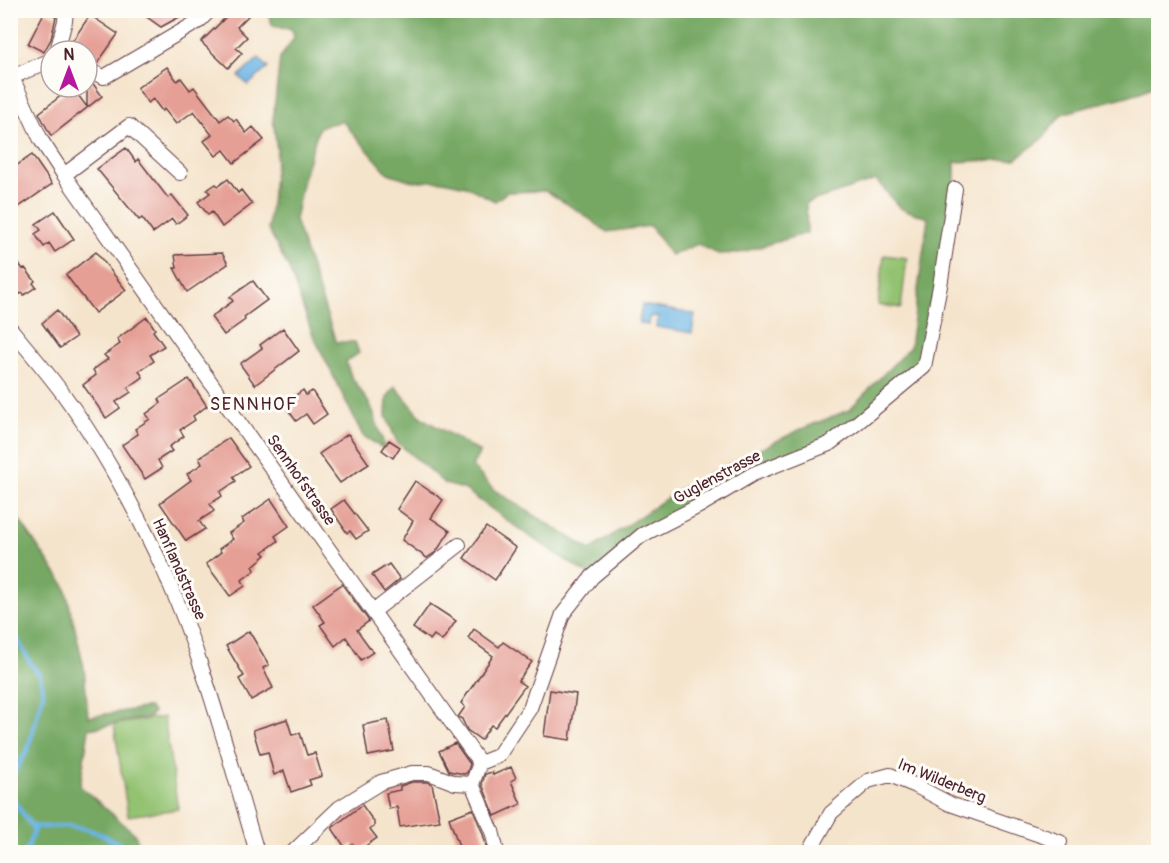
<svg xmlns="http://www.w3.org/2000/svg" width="1169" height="863" font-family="Pangolin,sans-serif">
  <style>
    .green { fill: #93c271; stroke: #6e704e; stroke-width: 1.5 }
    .forest { fill: #76a863; stroke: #606447; stroke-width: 1.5 }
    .water { fill: #6cb5e4; stroke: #5b6a88; stroke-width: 1.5 }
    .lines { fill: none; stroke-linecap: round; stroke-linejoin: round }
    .stream { stroke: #6cb5e4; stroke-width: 4.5 }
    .building { fill: #e59f95 }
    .minor-casing { stroke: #643d43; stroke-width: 16 }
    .minor { stroke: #fff; stroke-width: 14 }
    .labels { text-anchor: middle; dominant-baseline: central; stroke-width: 6; stroke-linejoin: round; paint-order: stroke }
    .street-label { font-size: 16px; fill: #4a1f2b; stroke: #fdfcf7 }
    .neighbourhood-label { font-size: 18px; letter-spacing: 1.5px; fill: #4a1f2b; stroke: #fdfcf7 }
  </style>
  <rect width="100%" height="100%" fill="#fdfcf7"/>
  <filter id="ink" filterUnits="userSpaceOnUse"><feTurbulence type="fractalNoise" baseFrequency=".0167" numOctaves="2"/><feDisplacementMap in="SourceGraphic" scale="12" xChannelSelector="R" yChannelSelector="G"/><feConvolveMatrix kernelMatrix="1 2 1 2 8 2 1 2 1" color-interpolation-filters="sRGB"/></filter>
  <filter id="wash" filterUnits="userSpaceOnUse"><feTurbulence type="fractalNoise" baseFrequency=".008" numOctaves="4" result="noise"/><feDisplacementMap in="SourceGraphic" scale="24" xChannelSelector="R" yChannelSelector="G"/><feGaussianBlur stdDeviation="1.35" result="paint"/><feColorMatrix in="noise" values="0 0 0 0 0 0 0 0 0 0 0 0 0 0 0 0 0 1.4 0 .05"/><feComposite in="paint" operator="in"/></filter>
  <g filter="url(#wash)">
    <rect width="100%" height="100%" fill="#f5e4cc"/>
    <path class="green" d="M884 255 907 258 901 308 878 305Z
      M164 717 178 809 128 816 114 724Z"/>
    <path class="forest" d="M267 11H1158V84L1138 93 1062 114 1043 138 1016 159 955 162V189L924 367 857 423 642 535 592 577 526 534 464 489 445 484 397 442 386 416 387 398 395 386 422 418 480 452 472 466 494 490 590 550 682 488 799 430 849 410 910 347 928 218 900 208 876 180 806 203 807 233 739 253 718 254 698 244 671 255 650 226 607 232 580 212 546 191 507 192 495 201 466 186 443 181H412L388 173 342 121 319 127 303 179 295 220 336 342H355L359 353 346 362 351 376 371 406 386 450 363 436 312 333 289 269 268 229 277 150 273 119 280 58 294 38 292 29 273 26Z
      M11 508 65 586 84 667 88 717 149 707 153 712 150 717 89 729 80 786 135 834 142 852H11Z"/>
    <path class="water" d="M259 58 268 68 248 85 239 76Z
      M642 305 695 314 692 333 656 327 658 317 650 316 648 325 639 323Z"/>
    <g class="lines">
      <path class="stream" d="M10 630 13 631 31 664 40 675 43 694 28 749 10 780
        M10 789 14 801 34 830 26 852
        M31 826C43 828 52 826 64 826 89 826 111 838 131 851"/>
    </g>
    <g id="blocks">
      <path class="building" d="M137 10H192L161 27Z
        M219 10H241L248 16 237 27 247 37 236 48 242 53 228 68 201 42 226 17Z
        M45 11 56 17 51 39 44 52 28 44Z
        M90 15 118 34 97 64 87 61V51H76L69 46Z
        M167 67 177 81 181 78 190 90 194 87 220 121 228 115 234 121 236 119 246 133 253 127 264 140 234 163 224 150 216 156 204 141 212 135 194 111 176 124 164 109 162 111 153 99 148 103 137 88Z
        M87 80 91 81 102 96 51 136 39 113 72 87 87 107Z
        M126 148 136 162 138 159 168 198 172 195 188 215 176 224 172 219 153 233 142 218 139 220 97 169Z
        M32 155 52 184 10 213V170Z
        M228 179 238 193 241 190 252 204 222 227 212 212 208 215 198 202 210 193 207 190 216 184 218 186Z
        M55 211 74 239 55 252 49 243 44 247 35 234 41 230 36 224Z
        M96 252 126 290 95 313 66 275Z
        M10 253 23 269 25 268 35 281 33 283 36 287 24 295 23 293 20 294 18 291 15 293 10 287Z
        M222 253 228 264 187 292 174 268H177L175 255Z
        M253 281 267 300 244 317 245 320 224 335 211 317 233 301 230 297Z
        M57 310 76 337 60 348 42 323Z
        M147 317 155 329 153 331 164 346 150 355 154 361 139 371 143 377 128 388 131 392 116 402 120 408 106 418 83 385 96 375 93 370 108 359 104 355 120 344 117 339Z
        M283 328 299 351 255 385 240 364 262 348 260 345Z
        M189 379 207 406 193 416 195 420 180 430 184 436 169 447 172 451 158 460 162 468 145 479 122 445 138 434 135 429 150 419 146 414 161 403 159 399Z
        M303 390 306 395 312 391 327 414 313 424 306 414 296 421 284 404Z
        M348 434 369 464 340 483 319 454Z
        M229 438 249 466 233 477 236 481 220 492 222 496 210 504 214 511 199 521 205 529 186 541 160 503 191 480 187 474 202 464 199 458Z
        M389 440 400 447 393 458 382 450Z
        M415 481 443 500 431 518 450 531 436 552 427 558 402 540 413 521 397 509Z
        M271 499 289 526 275 536 278 541 263 552 266 555 253 566 255 570 242 580 245 586 230 596 206 564 221 552 219 549 233 539 229 533 244 523 242 519Z
        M344 500 368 531 356 539 350 531 347 533 331 509Z
        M486 527 516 548 495 580 464 558Z
        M389 564 400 579 384 592 372 575Z
        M342 584 369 621 357 630 373 652 361 660 346 637 335 646 320 625 325 622 313 605Z
        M430 604 456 621 442 641 434 635 430 640 413 628Z
        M474 629 499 647 503 642 532 662 518 681 525 686 495 727 491 725 481 740 467 730 462 719 458 717 465 707 461 703 493 656 468 638Z
        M249 631 269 665 263 668 273 688 251 700 239 679 244 676 226 646Z
        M550 690 576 694 570 740 544 736Z
        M287 719 292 735 300 733 307 755 315 753 322 776 309 780 311 785 291 792 284 771 274 775 268 752 260 754 253 730Z
        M388 720 394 751 368 756 363 725Z
        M455 743 470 764 467 773 464 774 449 771 439 751Z
        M511 767 516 778 511 781 521 804 495 816 482 784 485 774 492 772 493 775Z
        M412 782H427L432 784 440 821 400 827 397 807 389 809 386 793 400 790V786Z
        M362 805 374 822V827L370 829 377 838 358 851 353 844 346 849 332 828Z
        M473 809 483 834 487 850 482 852H461L449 818Z"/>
    </g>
  </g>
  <g filter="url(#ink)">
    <use href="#blocks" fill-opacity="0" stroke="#643d43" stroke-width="1.5"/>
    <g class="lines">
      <g class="minor-casing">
        <path id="minor" d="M57 51 65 21 66 10
          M87 70 104 77 199 21 210 10
          M10 73 41 140 64 175 480 763 472 784 492 831 497 852
          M10 78 51 60
          M64 175 129 126 180 173
          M10 328C28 350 47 372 64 395 104 450 137 512 165 573 205 662 229 759 257 852
          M374 611 459 545
          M480 763 498 756 530 708 563 614 592 577 642 535 699 506 753 474 829 444 857 423 924 367 940 286 955 189
          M293 852 339 808 381 782 412 773H429L455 783 472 784
          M809 852 831 813 868 781 890 775 914 785 950 804 1060 842"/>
      </g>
      <use href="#minor" class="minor"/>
    </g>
  </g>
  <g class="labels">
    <g class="street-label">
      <text transform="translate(717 477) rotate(-28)">Guglenstrasse</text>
      <text transform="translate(301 480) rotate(55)">Sennhofstrasse</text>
      <text transform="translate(179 569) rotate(66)">Hanflandstrasse</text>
      <text transform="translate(942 781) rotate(22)">Im Wilderberg</text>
    </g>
    <g class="neighbourhood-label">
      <text x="254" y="404">SENNHOF</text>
    </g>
  </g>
  <rect width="1169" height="863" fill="none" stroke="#fdfcf7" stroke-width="36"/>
  <g transform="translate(69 69)"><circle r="28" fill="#fdfcf7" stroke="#b5a4a5" stroke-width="1.5"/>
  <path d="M0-4.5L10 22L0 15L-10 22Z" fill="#b5179e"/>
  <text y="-9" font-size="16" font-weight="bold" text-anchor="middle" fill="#4a1f2b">N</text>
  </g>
</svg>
